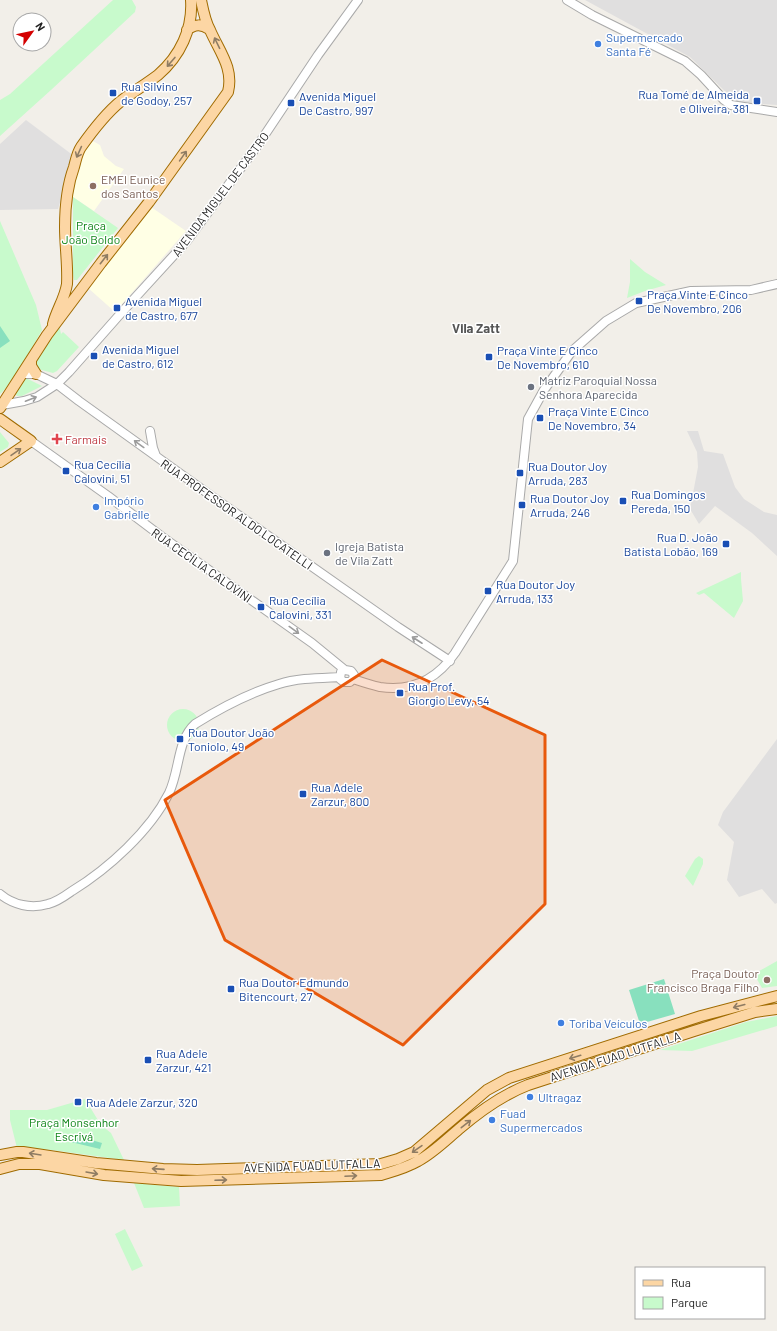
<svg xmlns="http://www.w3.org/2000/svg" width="777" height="1331" font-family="Barlow,sans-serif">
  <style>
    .residential { fill: #e0dfdf }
    .education { fill: #ffffe5 }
    .park { fill: #c8facc }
    .pitch { fill: #88e0be }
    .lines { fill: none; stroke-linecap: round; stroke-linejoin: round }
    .minor-casing { stroke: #a9a9a9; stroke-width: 10 }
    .major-casing { stroke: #a06b00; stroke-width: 12 }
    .minor { stroke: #fff; stroke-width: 8 }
    .major { stroke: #fcd6a4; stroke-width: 10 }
    .oneway { stroke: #8f7c63 }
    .oneway2 { stroke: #9c9c9c }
    .marked { fill: #e8590c; fill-opacity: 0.2; stroke: #e8590c; stroke-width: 3; stroke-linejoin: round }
    .shop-dot { fill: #3f7fe0; stroke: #fff; stroke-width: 1.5 }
    .transit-dot { fill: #1a4fb4; stroke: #fff; stroke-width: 1.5 }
    .education-dot { fill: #8d6e63; stroke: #fff; stroke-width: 1.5 }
    .worship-dot { fill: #6b7280; stroke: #fff; stroke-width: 1.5 }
    .health-dot { fill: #e0444e; stroke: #fff; stroke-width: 1.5 }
    .labels { text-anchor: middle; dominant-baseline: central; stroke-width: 3; stroke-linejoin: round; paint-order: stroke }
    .shop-label { font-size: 12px; fill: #366cbe; stroke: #fff; text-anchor: start }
    .transit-label { font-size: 12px; fill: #164399; stroke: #fff; text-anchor: start }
    .education-label { font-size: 12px; fill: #785e54; stroke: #fff; text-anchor: start }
    .street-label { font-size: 12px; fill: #222; stroke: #fff }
    .park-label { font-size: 12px; fill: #0c8416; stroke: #fff }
    .worship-label { font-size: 12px; fill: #5b616d; stroke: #fff; text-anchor: start }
    .health-label { font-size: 12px; fill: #be3a42; stroke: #fff; text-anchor: start }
    .neighbourhood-label { font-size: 13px; font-weight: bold; fill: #555; stroke: #fff }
  </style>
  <rect width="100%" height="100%" fill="#f2efe9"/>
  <path class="residential" d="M585 0H777V105L736 102 690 57Z
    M26 120 74 156 58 209 0 210V144Z
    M687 431H698L704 451 723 454 735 487 744 499 764 512 777 515V556L752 533 715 506 699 524 690 509 698 467 697 452Z
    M777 739V903L775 904 762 889 739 897 727 880 734 842 718 825 723 812Z"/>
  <path class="education" d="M91 140 100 145 104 156 116 166 124 169 94 211 73 197 75 175 82 153Z
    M151 207 186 231 115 312 88 288Z"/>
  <path class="park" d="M113 0H132L136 7 135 12 51 90 0 136V100L10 94Z
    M73 197 118 228 77 280H74L73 273Z
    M0 221 36 305 42 330C34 344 11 386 0 394Z
    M630 259 645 272 666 285 645 291 627 298 630 282Z
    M59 324 61 334 63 332 79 347 57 371 53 373 38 369 36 362Z
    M26 378 42 386 22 396H17L15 393Z
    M0 432 9 443 8 447 0 452Z
    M741 572V579L743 601 734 618 704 593 699 595 696 593Z
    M167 725a16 16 0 1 1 32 0a16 16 0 1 1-32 0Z
    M699 856 703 859V864L693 886 685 876 695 859Z
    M777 961V986L762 988 754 974Z
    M777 1016V1026L692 1051 660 1050 746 1022Z
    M85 1099 101 1125 111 1133 124 1160 52 1150 17 1148 10 1120V1110H47Z
    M134 1183 179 1187 180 1206 144 1208Z
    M125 1229 143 1266 132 1271 115 1234Z"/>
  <path class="pitch" d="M0 326 10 341 0 348Z
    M664 979 675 1014 640 1024 629 990Z
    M74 1135 102 1143 100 1149 71 1142Z"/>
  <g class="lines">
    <g class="minor-casing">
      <path id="minor" d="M567 0 592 15 685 61 701 75 724 100 731 105 777 112
        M22 374H36L57 384 79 401 217 500 398 627 450 661
        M2 405 24 401 37 397 57 384 69 372 122 312 186 242 258 145 318 55 358 0
        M150 431 153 448 156 456
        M31 441 108 496 161 536 312 643 345 670 351 671 354 675 353 679
        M341 672 340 679 344 682H350L353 679
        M353 679C362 682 371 685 380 687 413 692 437 679 455 653L513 561 528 419 544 390 572 351 606 321 636 303 691 291 751 290 777 284
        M0 894C13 905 31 909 48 904 57 902 65 896 72 891 108 869 150 831 169 793 180 770 177 740 195 724 219 709 252 692 279 684 298 678 320 678 340 677"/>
    </g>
    <g class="major-casing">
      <path id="major" d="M187 30C195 24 201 24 209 29
        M53 324C56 311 65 298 67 284 68 265 65 246 65 227 65 206 67 186 74 167 76 160 77 153 81 147 93 130 105 114 121 101 133 92 146 84 158 75 180 56 193 29 191 0
        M31 361V366L36 374
        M0 408 47 335 101 263 149 202 228 92C234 68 219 51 210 30 205 21 203 10 201 0
        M0 419 31 441 0 462
        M0 1155 17 1152H23L96 1163 163 1169 197 1170 381 1164 398 1159 414 1152 487 1090 509 1078 701 1016 777 996
        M0 1169 19 1164H40L104 1175 181 1181 381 1175C394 1171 406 1168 418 1161 433 1153 446 1140 459 1129 480 1111 502 1095 528 1085L694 1031 755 1012 777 1009"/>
    </g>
    <use href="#minor" class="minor"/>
    <use href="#major" class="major"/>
  </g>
  <defs><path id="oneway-shaft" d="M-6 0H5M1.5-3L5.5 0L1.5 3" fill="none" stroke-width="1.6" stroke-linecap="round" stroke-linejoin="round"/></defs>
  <g class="oneway">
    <use href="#oneway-shaft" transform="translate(217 43) rotate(-116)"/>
    <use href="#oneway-shaft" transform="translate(171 62) rotate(131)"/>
    <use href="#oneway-shaft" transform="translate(79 152) rotate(114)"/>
    <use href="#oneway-shaft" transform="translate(183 156) rotate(-55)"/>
    <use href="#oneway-shaft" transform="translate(104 259) rotate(-52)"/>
    <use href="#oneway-shaft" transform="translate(16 452) rotate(-35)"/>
    <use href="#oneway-shaft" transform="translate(739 1006) rotate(165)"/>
    <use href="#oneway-shaft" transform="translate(575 1057) rotate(163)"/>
    <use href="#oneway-shaft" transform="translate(466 1124) rotate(-38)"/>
    <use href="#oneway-shaft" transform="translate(417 1149) rotate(145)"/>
    <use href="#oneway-shaft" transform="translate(35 1154) rotate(-171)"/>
    <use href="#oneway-shaft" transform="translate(158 1169) rotate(-176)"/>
    <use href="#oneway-shaft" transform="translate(92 1173) rotate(10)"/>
    <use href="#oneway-shaft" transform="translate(351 1176) rotate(-3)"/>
    <use href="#oneway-shaft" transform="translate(221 1180) rotate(-2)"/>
  </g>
  <g class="oneway2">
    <use href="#oneway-shaft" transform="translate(31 399) rotate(-21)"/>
    <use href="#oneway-shaft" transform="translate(139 444) rotate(-144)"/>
    <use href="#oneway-shaft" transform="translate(294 630) rotate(36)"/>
    <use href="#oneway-shaft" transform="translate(417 640) rotate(-147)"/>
  </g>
  <path class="marked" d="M382 660 545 735V904L403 1045 225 940 165 800Z"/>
  <g class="shop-dot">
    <circle cx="598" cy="44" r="4"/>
    <circle cx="96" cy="507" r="4"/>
    <circle cx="561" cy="1023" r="4"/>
    <circle cx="530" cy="1097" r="4"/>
    <circle cx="492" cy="1120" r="4"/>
  </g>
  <g class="transit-dot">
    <rect x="109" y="89" width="8" height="8" rx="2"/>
    <rect x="753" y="97" width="8" height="8" rx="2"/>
    <rect x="287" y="99" width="8" height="8" rx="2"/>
    <rect x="635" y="297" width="8" height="8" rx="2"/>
    <rect x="113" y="304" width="8" height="8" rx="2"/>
    <rect x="90" y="352" width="8" height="8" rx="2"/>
    <rect x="485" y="353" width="8" height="8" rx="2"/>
    <rect x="536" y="414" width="8" height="8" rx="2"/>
    <rect x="62" y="467" width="8" height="8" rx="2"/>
    <rect x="516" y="469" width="8" height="8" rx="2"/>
    <rect x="619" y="497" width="8" height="8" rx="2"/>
    <rect x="518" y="501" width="8" height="8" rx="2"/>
    <rect x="722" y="540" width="8" height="8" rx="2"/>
    <rect x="484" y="587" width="8" height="8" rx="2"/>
    <rect x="257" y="603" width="8" height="8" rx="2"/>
    <rect x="396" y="689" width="8" height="8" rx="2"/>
    <rect x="176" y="735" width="8" height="8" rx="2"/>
    <rect x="299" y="790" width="8" height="8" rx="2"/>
    <rect x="227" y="985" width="8" height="8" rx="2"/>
    <rect x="144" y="1056" width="8" height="8" rx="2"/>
    <rect x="74" y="1098" width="8" height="8" rx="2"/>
  </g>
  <g class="education-dot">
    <circle cx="93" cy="186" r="4"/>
    <circle cx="767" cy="980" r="4"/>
  </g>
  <g class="worship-dot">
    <circle cx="531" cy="387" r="4"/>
    <circle cx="327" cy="553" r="4"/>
  </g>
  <path class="health-dot" d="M55 433h4v4h4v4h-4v4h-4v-4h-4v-4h4z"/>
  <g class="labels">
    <g class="shop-label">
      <text x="606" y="37">Supermercado<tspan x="606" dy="14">Santa Fé</tspan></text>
      <text x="104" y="500">Impório<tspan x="104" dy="14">Gabrielle</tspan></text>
      <text x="569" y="1023">Toriba Veículos</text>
      <text x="538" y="1097">Ultragaz</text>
      <text x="500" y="1113">Fuad<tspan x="500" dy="14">Supermercados</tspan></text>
    </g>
    <g class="transit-label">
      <text x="121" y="86">Rua Silvino<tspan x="121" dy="14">de Godoy, 257</tspan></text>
      <text x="749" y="94" text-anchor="end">Rua Tomé de Almeida<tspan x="749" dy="14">e Oliveira, 381</tspan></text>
      <text x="299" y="96">Avenida Miguel<tspan x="299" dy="14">De Castro, 997</tspan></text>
      <text x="647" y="294">Praça Vinte E Cinco<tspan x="647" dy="14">De Novembro, 206</tspan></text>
      <text x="125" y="301">Avenida Miguel<tspan x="125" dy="14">de Castro, 677</tspan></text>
      <text x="102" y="349">Avenida Miguel<tspan x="102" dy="14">de Castro, 612</tspan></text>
      <text x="497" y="350">Praça Vinte E Cinco<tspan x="497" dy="14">De Novembro, 610</tspan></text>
      <text x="548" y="411">Praça Vinte E Cinco<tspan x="548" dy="14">De Novembro, 34</tspan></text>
      <text x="74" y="464">Rua Cecília<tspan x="74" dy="14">Calovini, 51</tspan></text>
      <text x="528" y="466">Rua Doutor Joy<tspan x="528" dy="14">Arruda, 283</tspan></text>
      <text x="631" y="494">Rua Domingos<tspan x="631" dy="14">Pereda, 150</tspan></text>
      <text x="530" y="498">Rua Doutor Joy<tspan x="530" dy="14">Arruda, 246</tspan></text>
      <text x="718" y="537" text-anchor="end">Rua D. João<tspan x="718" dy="14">Batista Lobão, 169</tspan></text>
      <text x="496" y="584">Rua Doutor Joy<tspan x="496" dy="14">Arruda, 133</tspan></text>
      <text x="269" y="600">Rua Cecília<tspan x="269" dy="14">Calovini, 331</tspan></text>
      <text x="408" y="686">Rua Prof.<tspan x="408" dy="14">Giorgio Levy, 54</tspan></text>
      <text x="188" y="732">Rua Doutor João<tspan x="188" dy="14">Toniolo, 49</tspan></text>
      <text x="311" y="787">Rua Adele<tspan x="311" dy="14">Zarzur, 800</tspan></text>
      <text x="239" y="982">Rua Doutor Edmundo<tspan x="239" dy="14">Bitencourt, 27</tspan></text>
      <text x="156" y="1053">Rua Adele<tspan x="156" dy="14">Zarzur, 421</tspan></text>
      <text x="86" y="1102">Rua Adele Zarzur, 320</text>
    </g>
    <g class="education-label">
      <text x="101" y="179">EMEI Eunice<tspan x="101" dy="14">dos Santos</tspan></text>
      <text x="759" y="973" text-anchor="end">Praça Doutor<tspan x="759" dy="14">Francisco Braga Filho</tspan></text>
    </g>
    <g class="street-label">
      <text transform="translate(220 194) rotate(-53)">AVENIDA MIGUEL DE CASTRO</text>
      <text transform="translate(237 514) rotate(35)">RUA PROFESSOR ALDO LOCATELLI</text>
      <text transform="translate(202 565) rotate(35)">RUA CECÍLIA CALOVINI</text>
      <text transform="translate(615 1056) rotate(-18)">AVENIDA FUAD LUTFALLA</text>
      <text transform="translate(312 1165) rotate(-2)">AVENIDA FUAD LUTFALLA</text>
    </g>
    <g class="park-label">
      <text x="91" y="225">Praça<tspan x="91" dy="14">João Boldo</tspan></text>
      <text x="74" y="1122">Praça Monsenhor<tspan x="74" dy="14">Escrivá</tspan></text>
    </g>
    <g class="worship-label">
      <text x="539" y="380">Matriz Paroquial Nossa<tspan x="539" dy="14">Senhora Aparecida</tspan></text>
      <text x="335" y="546">Igreja Batista<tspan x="335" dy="14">de Vila Zatt</tspan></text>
    </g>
    <g class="health-label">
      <text x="65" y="439">Farmais</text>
    </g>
    <g class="neighbourhood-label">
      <text x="476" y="328">Vila Zatt</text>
    </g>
  </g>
  <rect x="635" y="1267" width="130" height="52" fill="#ffffff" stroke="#a7a7a7"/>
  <rect x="643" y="1280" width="20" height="6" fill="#fcd6a4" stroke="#a7a7a7"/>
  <text x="671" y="1287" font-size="12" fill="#222222">Rua</text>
  <rect x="643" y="1297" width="20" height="12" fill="#c8facc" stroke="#a7a7a7"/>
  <text x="671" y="1307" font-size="12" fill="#222222">Parque</text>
  <g transform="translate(32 32) rotate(57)"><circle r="19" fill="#ffffff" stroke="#a7a7a7"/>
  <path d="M0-3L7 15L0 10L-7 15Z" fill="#d40000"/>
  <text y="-6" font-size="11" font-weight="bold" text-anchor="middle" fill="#222222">N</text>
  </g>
</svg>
